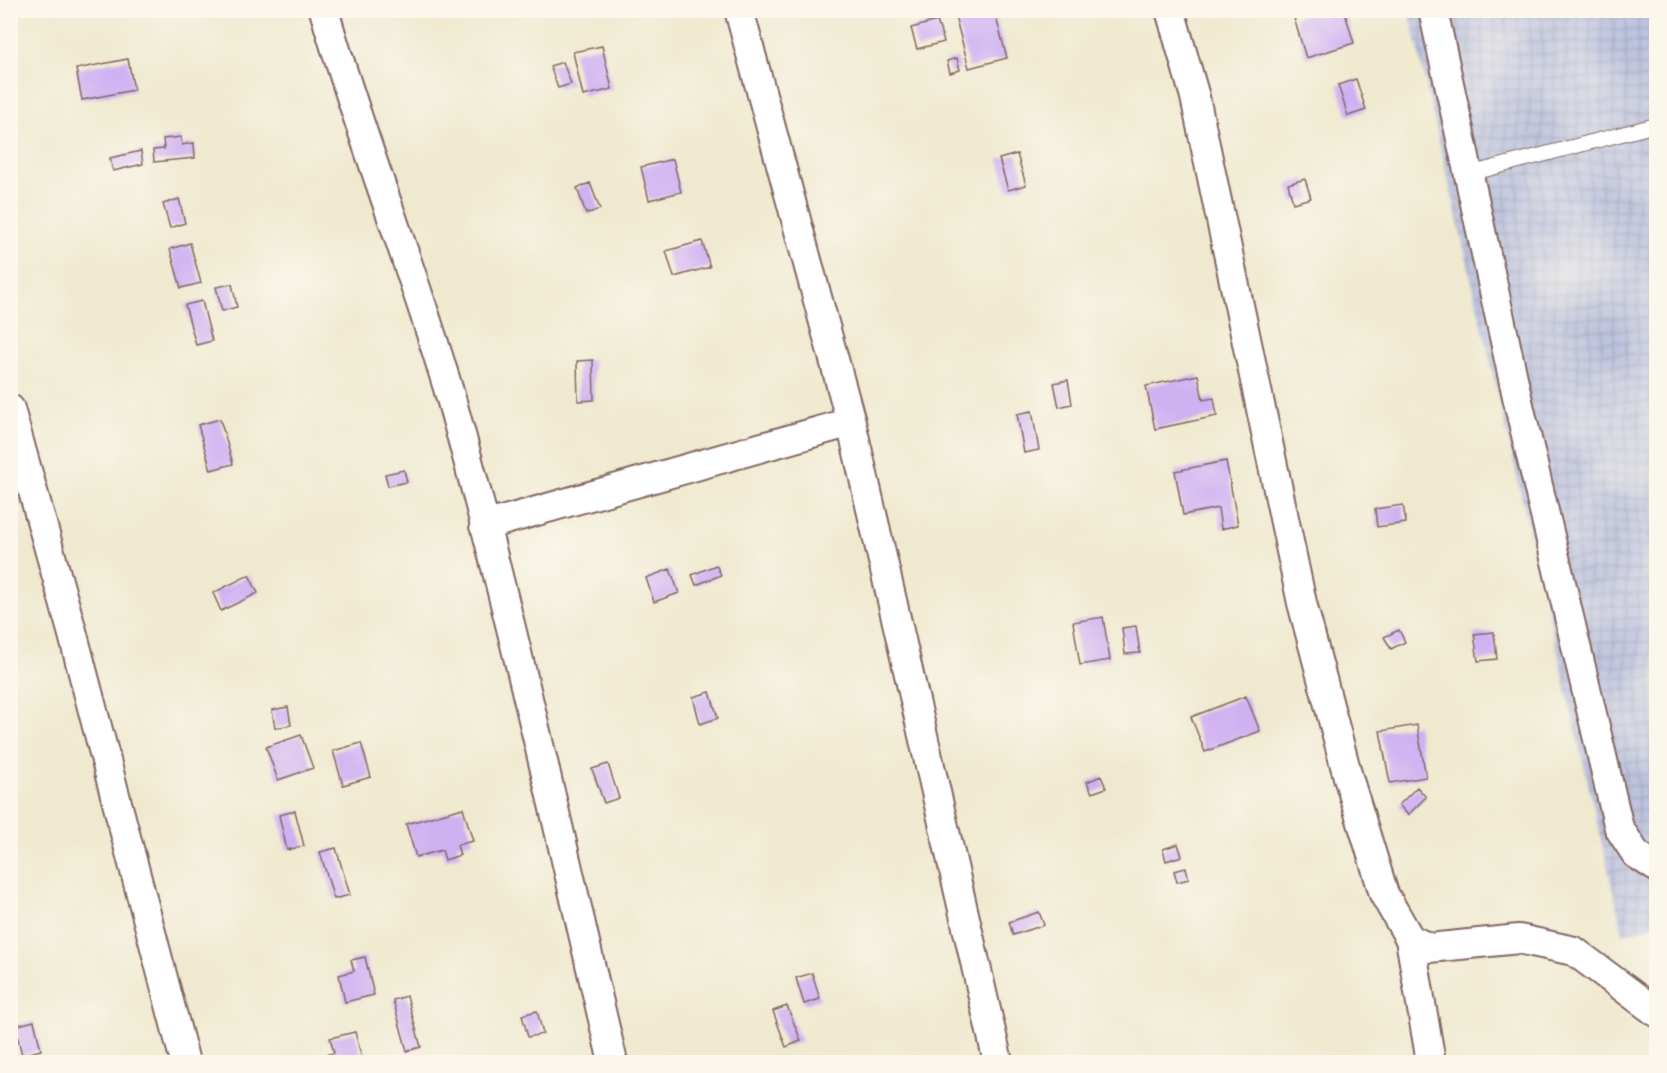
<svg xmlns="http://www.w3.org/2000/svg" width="1667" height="1073" font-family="Dekko,sans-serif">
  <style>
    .industrial { fill: url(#industrial-grid) }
    .building { fill: #cfb1f2 }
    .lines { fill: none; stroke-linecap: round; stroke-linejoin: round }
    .service-casing { stroke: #846664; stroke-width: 16 }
    .minor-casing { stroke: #846664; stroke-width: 32 }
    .service { stroke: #fff; stroke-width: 14 }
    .minor { stroke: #fff; stroke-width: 28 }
  </style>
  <defs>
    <pattern id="industrial-grid" width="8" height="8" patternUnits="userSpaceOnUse" patternTransform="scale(1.5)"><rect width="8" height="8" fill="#bdc3de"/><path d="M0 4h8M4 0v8" fill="none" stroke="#a4a7bf"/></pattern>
  </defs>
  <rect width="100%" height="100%" fill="#fbf7ec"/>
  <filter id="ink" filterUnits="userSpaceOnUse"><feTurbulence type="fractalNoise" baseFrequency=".0167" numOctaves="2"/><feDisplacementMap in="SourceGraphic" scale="12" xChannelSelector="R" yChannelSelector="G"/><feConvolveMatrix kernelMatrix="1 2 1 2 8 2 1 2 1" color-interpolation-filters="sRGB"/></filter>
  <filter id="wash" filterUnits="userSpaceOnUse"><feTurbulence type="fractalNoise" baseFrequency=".008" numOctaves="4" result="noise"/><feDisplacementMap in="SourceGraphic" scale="24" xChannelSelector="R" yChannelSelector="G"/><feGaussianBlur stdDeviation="1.35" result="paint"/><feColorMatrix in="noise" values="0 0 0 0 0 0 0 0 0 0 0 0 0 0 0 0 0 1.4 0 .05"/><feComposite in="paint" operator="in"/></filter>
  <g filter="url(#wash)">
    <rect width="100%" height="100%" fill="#efe9cf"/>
    <path class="industrial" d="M1409 11H1656V925L1623 934Z"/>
    <g id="blocks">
      <path class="building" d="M994 10 1007 58 969 68 954 12Z
        M1319 10H1344L1354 43 1306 58 1294 18Z
        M937 21 944 42 917 49 911 28Z
        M602 46 612 89 583 96 573 52Z
        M957 58 960 70 950 73 947 61Z
        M128 59 134 90 82 100 76 69Z
        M563 62 571 84 558 88 550 66Z
        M1356 79 1366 110 1348 116 1338 85Z
        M181 137 182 145 194 143 195 158 154 162 153 150 164 149 163 139Z
        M141 151 143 164 113 171 110 158Z
        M1017 154 1026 185 1008 190 999 159Z
        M673 159 681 192 649 200 641 167Z
        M1305 179 1311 198 1293 203 1288 184Z
        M590 183 600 209 586 214 577 188Z
        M179 199 185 223 170 228 163 204Z
        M702 241 710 267 674 277 666 251Z
        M190 243 201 283 181 288 170 249Z
        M232 284 237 307 222 311 216 287Z
        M202 301 212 341 196 345 185 305Z
        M593 360 594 400 578 401 577 361Z
        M1198 375 1203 400 1214 398 1217 416 1155 429 1146 386Z
        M1068 380 1072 404 1059 407 1054 383Z
        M1032 411 1039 450 1024 453 1017 414Z
        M220 419 233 464 211 470 198 425Z
        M1226 461 1238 525 1221 529 1218 508 1183 515 1175 471Z
        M404 470 407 482 388 486 385 474Z
        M1403 505 1406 523 1377 527 1375 509Z
        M716 565 721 575 696 585 692 575Z
        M670 569 679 593 654 602 646 578Z
        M249 575 258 593 221 611 213 593Z
        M1103 617 1110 660 1080 665 1073 622Z
        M1136 626 1140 653 1125 654 1122 628Z
        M1399 630 1405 642 1391 649 1384 637Z
        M1494 632 1497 659 1478 661 1474 634Z
        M710 692 718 718 700 724 693 697Z
        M1246 696 1260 731 1205 752 1191 717Z
        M288 707 291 725 275 728 272 710Z
        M1417 725 1426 777 1390 783 1380 731Z
        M301 735 313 768 278 780 266 747Z
        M361 743 371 777 343 785 333 751Z
        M608 764 619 798 604 803 592 769Z
        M1101 776 1106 788 1092 793 1087 782Z
        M1417 787 1426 797 1408 815 1399 805Z
        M463 808 473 841 457 845 460 855 445 860 442 850 416 857 406 824Z
        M295 811 304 846 287 850 279 815Z
        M1178 844 1182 856 1166 861 1163 849Z
        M336 848 350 895 334 899 320 852Z
        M1186 868 1189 879 1177 882 1174 871Z
        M1039 912 1044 925 1013 935 1009 922Z
        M365 957 374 995 345 1002 339 975 354 971 351 960Z
        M812 973 820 999 804 1004 796 978Z
        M407 996 421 1047 407 1051 393 1000Z
        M787 1006 801 1041 786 1047 773 1011Z
        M537 1011 543 1034 528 1037 522 1015Z
        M34 1021 41 1050 22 1055 15 1026Z
        M355 1032 363 1062H326L324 1055 334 1053 330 1038Z"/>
    </g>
  </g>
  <g filter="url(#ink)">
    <use href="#blocks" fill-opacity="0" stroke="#846664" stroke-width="1.5"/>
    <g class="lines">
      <g class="service-casing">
        <path id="service" d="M1469 174 1656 125"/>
      </g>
      <g class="minor-casing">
        <path id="minor" d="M324 10C362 142 414 270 452 402 513 620 561 842 613 1062
          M739 10 851 422 998 1062
          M1170 10 1195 97 1302 603 1348 777 1384 894 1410 939 1429 948 1519 939 1574 951 1656 1012
          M1433 10 1518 401 1619 828 1636 854 1656 867
          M10 409 72 631 185 1062
          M484 526 851 422
          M1410 939 1431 1062"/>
      </g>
      <use href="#service" class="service"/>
      <use href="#minor" class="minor"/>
    </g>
  </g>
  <rect width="1667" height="1073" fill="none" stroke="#fbf7ec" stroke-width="36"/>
</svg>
